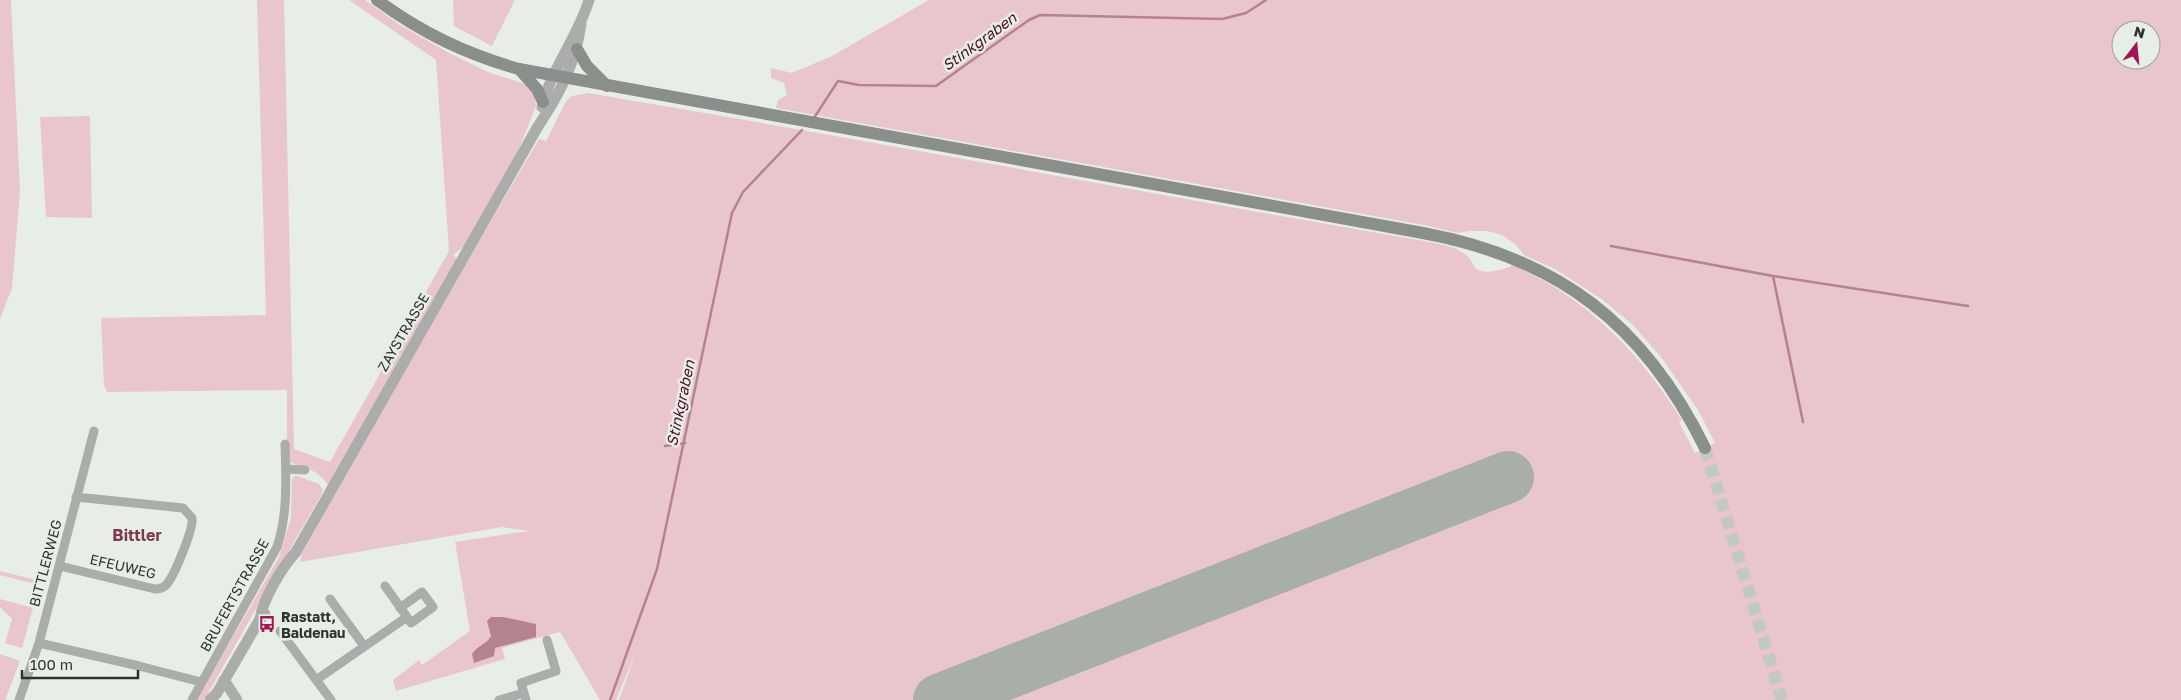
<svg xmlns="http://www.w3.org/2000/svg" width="2181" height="700" font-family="'Golos Text',sans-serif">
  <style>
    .green { fill: #e9c6ce; fill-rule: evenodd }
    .water { fill: #b5828f }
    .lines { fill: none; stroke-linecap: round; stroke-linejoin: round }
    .stream { stroke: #b5828f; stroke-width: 2.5 }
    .runway { stroke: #a8aea8; stroke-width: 52 }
    .secondary-tunnel { stroke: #c2c8c2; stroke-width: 12; stroke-dasharray: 12 6; stroke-linecap: butt }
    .minor { stroke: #abadab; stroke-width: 9 }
    .tertiary { stroke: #abadab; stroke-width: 11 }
    .secondary { stroke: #8b8f8b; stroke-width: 12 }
    .labels { text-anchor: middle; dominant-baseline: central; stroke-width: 5; stroke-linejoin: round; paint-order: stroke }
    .street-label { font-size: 14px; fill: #2f322f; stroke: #e7eee7 }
    .poi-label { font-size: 14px; font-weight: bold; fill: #2f322f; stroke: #e7eee7; text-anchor: start }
    .water-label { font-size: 15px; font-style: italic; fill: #4e0e27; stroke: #e7eee7 }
    .quarter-label { font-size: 16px; font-weight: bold; fill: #803950; stroke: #e7eee7 }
  </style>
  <rect width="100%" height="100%" fill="#e7eee7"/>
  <path class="green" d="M0 0H11L20 192 12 288 0 319Z
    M257 0H284L294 449 330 462 449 251 436 60 349 0H365L400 25 451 54 488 72 522 83 531 90 535 97 536 106 518 151 466 245 453 255 458 260 328 485C318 470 304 466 287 462V390L107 392 104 385 101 318 266 315Z
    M453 0H515L492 46 454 26Z
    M929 0H2181V700H619L636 652 616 700H600L560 632 502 648 505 659 396 691 393 680 419 660 422 665 470 631 455 542 529 531 502 527 300 562 302 553 431 323 539 139 546 141 566 101 572 96 588 93C867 140 1145 193 1424 241 1437 244 1451 245 1462 252 1469 256 1471 261 1475 267 1482 277 1504 269 1513 265 1587 298 1639 352 1682 420L1679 422 1695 453 1715 443 1698 410 1661 357 1634 326 1603 300 1555 269 1524 255 1516 245 1502 235 1487 231H1470L1458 233 1424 225 776 108 778 100 787 95 784 83 771 78V68L792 73 832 56ZM2121 30H2151V60H2121Z
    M90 116 92 218 46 217 40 117Z
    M295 475 319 484 323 490 321 495 207 695 203 700H196L279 557 291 518 292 480Z
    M0 571 40 581 39 585 0 575Z
    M0 599 33 608 22 648 5 643 12 619 0 607Z
    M0 654 20 661 5 700H0Z"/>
  <path class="water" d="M491 617H503L536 624V637L495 648 494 656 474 663 472 654C477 646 488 643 491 636L487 621Z"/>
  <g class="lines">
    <path class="stream" d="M814 118 838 81 859 85 936 86 1029 20 1040 15 1222 19 1246 13 1266 0
      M1611 246 1773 276 1968 306
      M1773 276 1803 422
      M665 446 685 443
      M610 700 657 569 732 213 743 192 802 130"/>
    <path class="runway" d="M939 700 1508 477"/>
    <path class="secondary-tunnel" d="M1705 448 1782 700"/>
    <path class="minor" d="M286 469 305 470
      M60 566 155 589C160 589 163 588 166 585 174 577 194 528 192 518L183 508 76 497
      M385 586C394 598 402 610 411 623L433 607 422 592 400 608
      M330 599 364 646
      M280 631 331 700
      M39 643 139 666 201 682
      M316 680 407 617
      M19 700 39 643 94 431
      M192 700 277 547C288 514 286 478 285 444
      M499 700 524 693
      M526 700 521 683 556 671 547 640"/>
    <path class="tertiary" d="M542 107C551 69 578 37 589 0
      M260 619C263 599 282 567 296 552L537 128C560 93 575 65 581 24
      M224 680 237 700
      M210 700 217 693 260 619 265 614"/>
    <path class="secondary" d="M377 0C422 33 466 54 519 69L1423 233C1558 258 1644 324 1705 448
      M577 49 587 66 607 86
      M519 69 537 89 543 102"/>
  </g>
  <defs>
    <g id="bus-bare" transform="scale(1.35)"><path d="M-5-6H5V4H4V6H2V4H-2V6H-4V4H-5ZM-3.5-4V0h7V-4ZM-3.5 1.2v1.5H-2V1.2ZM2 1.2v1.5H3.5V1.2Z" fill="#a41354" stroke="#e7eee7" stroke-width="2.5" paint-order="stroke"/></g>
  </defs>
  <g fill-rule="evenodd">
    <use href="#bus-bare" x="267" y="624"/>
  </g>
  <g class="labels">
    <g class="street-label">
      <text transform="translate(403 332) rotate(-60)">ZAYSTRASSE</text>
      <text transform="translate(45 563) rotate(-75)">BITTLERWEG</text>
      <text transform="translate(123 566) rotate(13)">EFEUWEG</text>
      <text transform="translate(234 595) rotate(-61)">BRUFERTSTRASSE</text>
    </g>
    <g class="poi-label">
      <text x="281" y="616">Rastatt,<tspan x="281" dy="16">Baldenau</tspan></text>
    </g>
    <g class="water-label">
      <text transform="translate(979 41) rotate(-36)">Stinkgraben</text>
      <text transform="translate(680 403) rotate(-78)">Stinkgraben</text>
    </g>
    <g class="quarter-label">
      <text x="137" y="535">Bittler</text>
    </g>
  </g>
  <g transform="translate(2136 45) rotate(16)"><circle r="24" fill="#e7eee7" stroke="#9da39d"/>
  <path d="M0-4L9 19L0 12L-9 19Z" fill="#a41354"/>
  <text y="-8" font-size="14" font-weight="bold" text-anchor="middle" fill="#2f322f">N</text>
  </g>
  <path d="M22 670v8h116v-8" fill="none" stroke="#2f322f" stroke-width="2.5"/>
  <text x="30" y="670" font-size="15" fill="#2f322f" stroke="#e7eee7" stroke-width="4" paint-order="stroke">100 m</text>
</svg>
